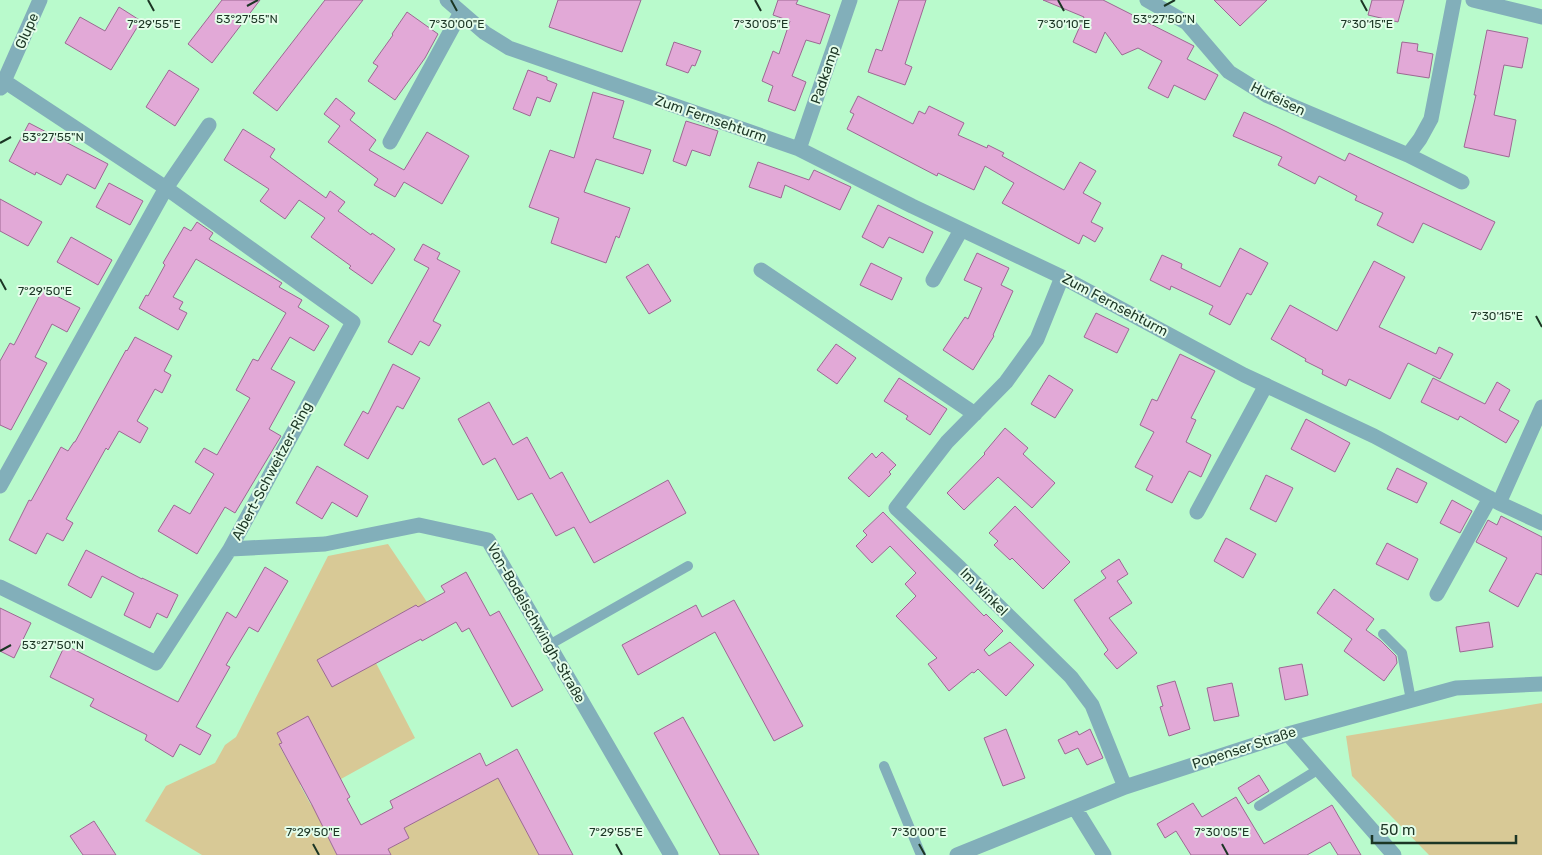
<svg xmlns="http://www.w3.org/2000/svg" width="1542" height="855" font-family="Rubik,sans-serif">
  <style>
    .green { fill: #d8c996 }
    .building { fill: #e2a9d7; stroke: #9d6893 }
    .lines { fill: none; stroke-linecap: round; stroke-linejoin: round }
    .lane { stroke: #82afba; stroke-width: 10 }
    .street { stroke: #82afba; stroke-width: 15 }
    .ticks { fill: none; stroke: #1c3625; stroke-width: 2 }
    .labels { text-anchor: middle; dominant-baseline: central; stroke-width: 4; stroke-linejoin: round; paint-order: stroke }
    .street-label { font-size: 14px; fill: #1c3625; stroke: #e4fdea }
    .ticks-label { font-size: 12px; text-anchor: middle; fill: #1c3625; stroke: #e4fdea; stroke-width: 4; stroke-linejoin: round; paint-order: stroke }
  </style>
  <rect width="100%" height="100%" fill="#b9facc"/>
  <path class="green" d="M388 544 427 602 418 607 416 605 317 660 332 687 376 663 415 738 341 779 308 717 277 733 282 743 279 745 290 765 294 763 304 782 300 785 311 805 315 804 329 837 328 838 337 855H202L145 821 166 786 215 763 225 745 236 737 328 556Z
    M1542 703V855H1429L1352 776 1346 736Z
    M498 778 539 855H391L388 849 409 838 404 828Z"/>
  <path class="building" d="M222 0H260L212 63 188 44Z
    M325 0H363L277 111 253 93Z
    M558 0H641L622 52 549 27Z
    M778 0H798L796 4 830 15 820 44 806 40 792 76 806 82 795 111 768 101 773 86 762 81 773 51 779 54 790 21 773 15Z
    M899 0H926L905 64 912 67 905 85 868 72 876 49 882 51Z
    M1043 0H1103L1194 46 1187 59 1218 75 1205 100 1174 85 1168 98 1148 88 1162 61 1138 48 1122 55 1105 32 1096 53 1073 42 1084 17Z
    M1214 0H1267L1240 26Z
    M1372 0H1404L1398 22 1368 15Z
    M119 7 141 21 111 70 65 43 80 17 105 31Z
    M407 12 438 34 425 58 395 100 368 81 378 66 373 63 393 35 392 34Z
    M1487 30 1528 38 1522 68 1504 65 1494 115 1516 120 1509 157 1464 147 1476 95H1474Z
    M674 42 701 51 695 66 692 65 688 73 666 65Z
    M1402 42 1418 44 1417 51 1433 54 1429 78 1397 73Z
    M169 70 199 89 175 126 146 107Z
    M528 70 547 77V80L557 84 550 102 537 97 530 116 513 109Z
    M593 92 624 101 613 138 651 150 643 174 596 159 584 192 630 208 619 238 616 236 606 263 551 243 559 218 529 207 550 150 574 158Z
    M858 96 913 124 919 111 925 114 929 106 964 123 958 135 987 148 988 145 1004 153 1002 156 1064 190 1080 162 1096 171 1083 193 1101 203 1091 222 1103 228 1095 242 1083 235 1079 244 1002 203 1014 183 985 166 974 190 938 173 937 176 847 129 854 114 850 112Z
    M336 98 355 113 350 120 376 140 369 150 404 170 427 132 469 156 442 204 404 182 395 197 374 185 378 179 328 142 340 126 324 114Z
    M1244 112 1277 127 1345 161 1349 153 1495 222 1481 250 1423 223 1413 243 1377 225 1383 213 1355 200 1357 196 1319 176 1315 184 1278 165 1282 157 1233 136Z
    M686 121 718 131 710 156 692 150 686 166 673 161Z
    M29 123 108 164 95 189 67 174 61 185 36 172 35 175 9 161Z
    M243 129 275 149 270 157 326 198 330 191 345 202 338 211 371 235 372 233 395 249 372 284 349 268 351 266 311 237 325 218 299 200 285 219 260 201 269 189 224 160Z
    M758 162 809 180 814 170 851 187 840 210 785 185 781 198 749 187Z
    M109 183 143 201 130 225 96 207Z
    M0 199 42 222 28 246 0 231Z
    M878 205 933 232 923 253 889 237 883 248 862 237Z
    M197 222 213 233 209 239 282 283 279 287 302 300 298 307 329 326 314 351 290 337 271 369 295 382 269 429 281 436 235 513 225 507 197 554 158 531 174 505 190 514 214 474 195 462 204 448 217 455 250 398 236 390 253 359 258 361 286 313 196 259 173 297 183 302 179 309 187 313 178 330 139 308 146 295 148 296 165 265 163 263 184 227 191 231Z
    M71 237 112 260 98 285 57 262Z
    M423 244 440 253 437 259 460 271 433 321 441 325 429 346 420 341 412 355 388 342 429 268 414 260Z
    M1240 248 1268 263 1251 295 1247 293 1230 325 1209 314 1213 306 1171 286 1170 290 1150 280 1162 255 1182 264 1181 268 1220 287Z
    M977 253 1009 268 1001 285 1013 291 993 335 994 336 973 370 943 350 965 317 968 319 982 288 964 280Z
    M1374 261 1405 277 1379 327 1436 354 1439 347 1453 354 1440 379 1408 363 1390 399 1349 379 1346 386 1322 374 1323 370 1305 361 1306 359 1271 339 1290 305 1337 331Z
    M871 263 902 278 892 300 860 285Z
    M648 264 671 301 649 314 626 277Z
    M43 289 80 308 67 332 52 324 35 357 47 363 11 430 0 425V361L10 343 14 345Z
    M1096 313 1129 329 1117 353 1084 337Z
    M135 337 172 356 164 371 171 375 162 393 155 389 137 421 148 428 140 443 119 431 108 450 106 448 66 519 73 523 63 541 47 533 36 554 9 540 29 500 31 501 61 447 68 451 74 442H75L126 350 127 351Z
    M836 344 856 358 837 384 817 370Z
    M1180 354 1215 371 1191 418 1196 420 1186 442 1211 455 1201 477 1189 471 1172 503 1146 490 1153 476 1135 467 1154 432 1140 425 1152 399 1157 401Z
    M393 364 420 378 403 409 397 406 368 459 344 445 363 411 368 414Z
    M1049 375 1073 390 1055 418 1031 404Z
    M899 378 947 409 930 435 906 419 908 416 884 401Z
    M1433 378 1485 404 1497 382 1510 390 1499 410 1519 421 1506 443 1460 416 1458 420 1421 402Z
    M489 402 513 445 527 437 550 479 562 472 590 523 668 480 686 513 594 563 574 527 556 536 532 493 518 500 495 458 483 465 458 419Z
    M1306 419 1350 443 1335 472 1291 449Z
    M1005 428 1028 448 1023 454 1055 483 1032 508 998 477 964 510 947 493 985 454 984 453Z
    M882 452 896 465 889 472 891 474 869 497 848 478 872 453 876 458Z
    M317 466 368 496 357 517 332 502 322 519 296 503Z
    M1397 468 1427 483 1417 503 1387 489Z
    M1266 475 1293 488 1276 522 1250 509Z
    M1452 500 1472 511 1460 533 1440 523Z
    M1015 506 1070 562 1043 589 1012 558 1010 560 994 545 998 541 989 533Z
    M883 512 984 616 986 614 1003 631 984 650 989 656 1010 642 1034 665 1006 696 978 669 974 673 972 672 949 691 928 664 937 658 896 616 916 596 905 584 916 573 890 546 872 563 856 546 867 535 863 531Z
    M1501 516 1542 537V575L1536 573 1518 607 1489 591 1507 558 1476 542 1488 520 1497 525Z
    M1226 538 1256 554 1243 578 1214 561Z
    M1387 543 1418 559 1408 580 1376 564Z
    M86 550 142 579V578L178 595 167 618 157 613 150 628 124 615 134 593 102 576 91 598 68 585Z
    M1119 559 1128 574 1117 581 1132 603 1109 618 1137 653 1117 669 1104 654 1108 650 1074 600 1106 578 1101 571Z
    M265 567 288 581 258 632 249 627 226 665 230 667 196 727 211 735 200 755 180 744 173 757 145 740 147 735 90 706 94 699 50 677 65 645 178 702 227 612 236 618Z
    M466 572 490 616 499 611 543 690 512 707 469 628 462 632 456 622 422 641 421 639 332 687 317 660 416 605 418 607 445 592 441 586Z
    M1334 589 1374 619 1366 630 1381 641 1396 656 1397 663 1384 681 1344 651 1352 639 1317 613Z
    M734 600 803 726 774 741 715 632 638 675 622 645 696 605 702 617Z
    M0 608 31 623 14 658 0 651Z
    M1489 622 1493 647 1460 652 1456 627Z
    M1302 664 1308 695 1285 700 1279 668Z
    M1175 681 1190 729 1169 736 1160 707 1163 706 1157 686Z
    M1232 683 1239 716 1214 721 1207 688Z
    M308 716 350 797 347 799 361 825 393 808 390 801 480 753 486 766 517 749 573 855H539L498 778 404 828 409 838 388 849 391 855H337L312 805 279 744 282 743 277 733Z
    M683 717 759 855H720L654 733Z
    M1006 729 1025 778 1003 786 984 738Z
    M1090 729 1103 758 1087 765 1078 748 1065 754 1058 740 1077 731 1079 735Z
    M1259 775 1269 791 1248 804 1238 788Z
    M1236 797 1264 844 1332 805 1361 855H1338L1330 842 1307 855H1191L1176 831 1165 838 1157 824 1193 803 1202 817Z
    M94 821 116 855H83L70 836Z"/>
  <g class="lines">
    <path class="lane" d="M1383 634 1402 653 1411 700
      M549 645 688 566
      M884 766 921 855
      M1259 806 1319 769"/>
    <path class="street" d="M447 0 485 33 509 48 799 149 912 206 1062 277 1244 375 1374 436 1499 503 1542 523
      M1147 0 1187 23 1229 72 1266 95 1408 155 1420 139 1431 119 1454 0
      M1473 0 1542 17
      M4 81 166 188 209 125
      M1 88 40 0
      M390 142 461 12
      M799 149 850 0
      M1408 155 1462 182
      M761 270 975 414
      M1062 277 1037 339 1006 382 947 442 896 508 960 568 1071 677 1092 705 1125 787
      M933 280 961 230
      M0 486 166 188 353 322 230 549 156 663 0 587
      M1499 503 1542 407
      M1197 512 1266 385
      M230 549 325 544 419 525 488 540 671 855
      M1437 594 1490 498
      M1288 734 1394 855
      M1075 808 1104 855
      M957 855 1125 787 1288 734 1456 688 1542 684"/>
  </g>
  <path class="ticks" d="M148 0 154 11M451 0 457 11M755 0 761 11M1058 0 1064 11M1361 0 1367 11M247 6 258 0M1164 6 1175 0M0 143 11 137M0 279 6 290M1536 316 1542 327M0 651 11 645M313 844 319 855M616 844 622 855M919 844 925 855M1222 844 1228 855"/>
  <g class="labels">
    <g class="street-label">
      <text transform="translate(27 31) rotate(-66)">Glupe</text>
      <text transform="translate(825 75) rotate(-71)">Padkamp</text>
      <text transform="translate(1278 99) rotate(26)">Hufeisen</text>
      <text transform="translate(711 119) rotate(19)">Zum Fernsehturm</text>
      <text transform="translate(1115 305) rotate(28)">Zum Fernsehturm</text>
      <text transform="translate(272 471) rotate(-62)">Albert-Schweitzer-Ring</text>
      <text transform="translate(984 592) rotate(45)">Im Winkel</text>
      <text transform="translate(536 623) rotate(60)">Von-Bodelschwingh-Straße</text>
      <text transform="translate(1244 748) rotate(-18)">Popenser Straße</text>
    </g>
  </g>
  <g class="ticks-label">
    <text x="247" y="23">53°27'55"N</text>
    <text x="1164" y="23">53°27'50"N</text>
    <text x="154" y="28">7°29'55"E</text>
    <text x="457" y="28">7°30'00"E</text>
    <text x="761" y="28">7°30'05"E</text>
    <text x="1064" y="28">7°30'10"E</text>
    <text x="1367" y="28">7°30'15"E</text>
    <text x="53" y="141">53°27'55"N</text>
    <text x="45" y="295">7°29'50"E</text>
    <text x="1497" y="320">7°30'15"E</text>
    <text x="53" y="649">53°27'50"N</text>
    <text x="313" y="836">7°29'50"E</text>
    <text x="616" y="836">7°29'55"E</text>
    <text x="919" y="836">7°30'00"E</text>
    <text x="1222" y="836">7°30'05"E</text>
  </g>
  <path d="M1372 835v8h144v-8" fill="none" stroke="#1c3625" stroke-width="2.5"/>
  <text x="1380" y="835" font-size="15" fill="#1c3625" stroke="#e4fdea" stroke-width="4" paint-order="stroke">50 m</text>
</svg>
